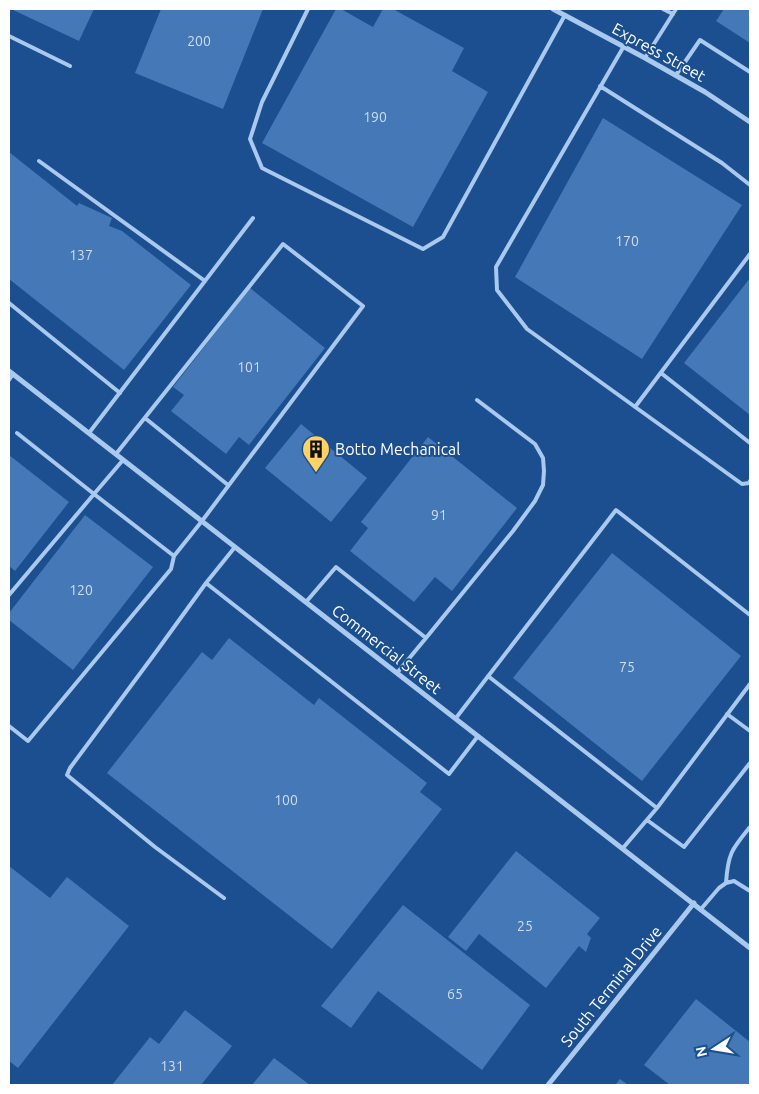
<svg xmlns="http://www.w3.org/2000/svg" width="759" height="1094" font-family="Ubuntu,sans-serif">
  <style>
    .building { fill: #4478b7 }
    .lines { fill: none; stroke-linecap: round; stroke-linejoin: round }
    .lane { stroke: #a9c9ee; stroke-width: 4 }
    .street { stroke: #a9c9ee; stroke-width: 5 }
    .labels { text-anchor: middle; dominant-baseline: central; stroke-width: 4; stroke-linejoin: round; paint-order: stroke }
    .number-label { font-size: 14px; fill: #d0dded }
    .street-label { font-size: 16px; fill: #fff; stroke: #1b4f8f }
    .poi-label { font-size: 16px; fill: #fff; stroke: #1b4f8f; text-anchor: start }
  </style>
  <rect width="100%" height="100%" fill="#1b4f8f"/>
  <path class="building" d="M11 9H94L79 41Z
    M161 9H263L223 109 135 73Z
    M336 9H341L373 27 383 9H393L464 48 452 71 488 92 413 227 262 143Z
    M724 9H750V43L716 21Z
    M603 118 742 205 642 359 515 277Z
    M9 152 77 206 79 203 112 218 109 226 122 231 191 285 124 370 9 279Z
    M750 278V415L684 363Z
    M250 288 325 348 249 445 239 437 226 454 171 411 184 395 173 387Z
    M301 424 367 478 331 522 265 468Z
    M428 437 517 508 452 591 435 577 414 602 350 551 368 528 361 522Z
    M9 455 69 502 15 571 9 566Z
    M85 515 153 567 73 670 9 620V613Z
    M612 553 741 656 642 781 513 678Z
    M229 638 314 705 319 698 427 783 420 792 442 809 332 949 107 773 202 652 212 660Z
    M516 851 600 918 587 934 591 938 586 952 579 946 546 988 479 934 466 951 448 937Z
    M9 866 50 898 67 877 129 926 18 1068 9 1061Z
    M403 905 530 1005 482 1070 378 991 351 1028 321 1006Z
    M696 999 750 1042V1085H670L644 1065Z
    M185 1010 232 1046 201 1085H112L150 1037 159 1044Z
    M274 1058 310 1085H252Z
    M620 1079 628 1085H615Z"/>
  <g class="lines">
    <path class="lane" d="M308 9 262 102 250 139 262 168 423 249 443 237 565 15
      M663 9 673 14
      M9 36 70 66
      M624 46 496 267 497 290 527 329 742 484 749 483 750 481
      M645 58 676 9
      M676 75 700 40 750 72
      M600 86 722 163 750 185
      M39 161 205 281
      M9 303 120 393
      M661 373 750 443
      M9 380 13 374
      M635 407 750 254
      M145 418 228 485
      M89 433 253 218
      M116 454 283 244 363 306 202 521 174 556 94 494 123 460
      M235 547 206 583 449 774 478 736
      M206 583 156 652 70 768 67 775 155 847 224 898
      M9 595 94 494 17 433
      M306 602 336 567 426 638 397 673
      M426 638 513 531 535 501 543 485 544 471 543 458 535 444 477 400
      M488 676 657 808
      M727 714 750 731
      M456 718 616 510 750 615
      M9 726 28 741 171 569 174 556
      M647 820 684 847 750 763
      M623 848 657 808 750 684
      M726 883C728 853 732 849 750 827
      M701 909 719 888 726 883 734 881 750 891"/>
    <path class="street" d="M553 9 645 58 705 92 750 122
      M9 371 750 948
      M548 1085 581 1044 694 903"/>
  </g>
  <defs>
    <g id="building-pin" transform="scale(1.4375)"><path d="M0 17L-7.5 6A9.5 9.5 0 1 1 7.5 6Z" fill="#ffd166" stroke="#1b4f8f"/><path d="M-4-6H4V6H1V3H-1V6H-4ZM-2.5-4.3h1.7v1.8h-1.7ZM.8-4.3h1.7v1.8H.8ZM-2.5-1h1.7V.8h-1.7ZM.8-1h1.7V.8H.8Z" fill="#111"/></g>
  </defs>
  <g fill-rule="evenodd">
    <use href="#building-pin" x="316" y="449"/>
  </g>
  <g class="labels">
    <g class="number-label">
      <text x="199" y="41">200</text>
      <text x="375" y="117">190</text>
      <text x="627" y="241">170</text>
      <text x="81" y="255">137</text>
      <text x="249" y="367">101</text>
      <text x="439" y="515">91</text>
      <text x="81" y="590">120</text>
      <text x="627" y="667">75</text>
      <text x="286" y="800">100</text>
      <text x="525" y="926">25</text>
      <text x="455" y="994">65</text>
      <text x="172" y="1066">131</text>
    </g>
    <g class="street-label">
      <text transform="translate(659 52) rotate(29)">Express Street</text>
      <text transform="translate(387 649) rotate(38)">Commercial Street</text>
      <text transform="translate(611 986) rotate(-51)">South Terminal Drive</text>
    </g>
    <g class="poi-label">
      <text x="335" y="449">Botto Mechanical</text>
    </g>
  </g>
  <rect width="759" height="1094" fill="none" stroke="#ffffff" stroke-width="20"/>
  <g transform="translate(714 1049) rotate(258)" stroke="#1b4f8f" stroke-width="4" paint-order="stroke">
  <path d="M0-4L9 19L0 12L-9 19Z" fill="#ffffff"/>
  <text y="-8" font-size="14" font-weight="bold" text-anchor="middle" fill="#ffffff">N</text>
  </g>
</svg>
